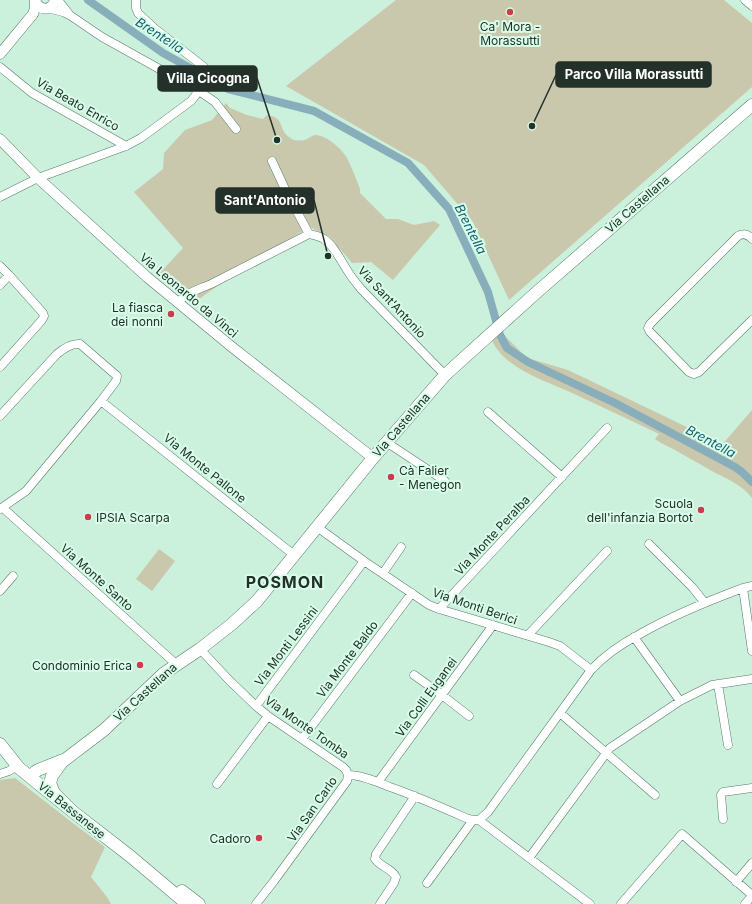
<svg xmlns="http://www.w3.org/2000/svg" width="752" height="904" font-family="Inter,sans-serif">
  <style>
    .green { fill: #c9c8ac }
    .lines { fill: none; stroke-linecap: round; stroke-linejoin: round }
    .canal { stroke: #87aeba; stroke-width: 8 }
    .minor-casing { stroke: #587a69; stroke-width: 9 }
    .tertiary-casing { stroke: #587a69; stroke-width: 11 }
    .secondary-casing { stroke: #587a69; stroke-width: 13 }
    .minor { stroke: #fff; stroke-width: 8 }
    .tertiary { stroke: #fff; stroke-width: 10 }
    .secondary { stroke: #fff; stroke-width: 12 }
    .poi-dot { fill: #cc3c4c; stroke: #d8fde9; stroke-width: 1.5 }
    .labels { text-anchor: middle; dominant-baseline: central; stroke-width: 4; stroke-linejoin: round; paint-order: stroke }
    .poi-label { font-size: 12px; fill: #23312a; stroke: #d8fde9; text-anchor: end }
    .street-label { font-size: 12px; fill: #23312a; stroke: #d8fde9 }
    .water-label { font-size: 13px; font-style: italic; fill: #176175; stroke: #d8fde9 }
    .district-label { font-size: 16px; font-weight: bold; letter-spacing: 1px; fill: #23312a; stroke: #d8fde9 }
    .leader { fill: none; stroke: #23312a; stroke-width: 1.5 }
    .callout-dot { fill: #23312a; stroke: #d8fde9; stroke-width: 1.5 }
    .callout { fill: #23312a; stroke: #23312a; stroke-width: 1.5 }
    .callout-label { font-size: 13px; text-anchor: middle; font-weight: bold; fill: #fff }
  </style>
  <rect width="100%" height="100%" fill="#cbf0dc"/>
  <path class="green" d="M396 0H724L752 23V87L509 300 473 222 424 165 286 86Z
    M226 103 230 108 247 115 263 119 267 115C287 118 276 130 292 139 295 141 303 141 307 139 310 138 311 136 315 135 325 134 342 149 347 158 352 168 356 179 360 189V193L386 219H398L414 225 434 221 440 225 393 280 371 262 352 263 330 237 310 227 265 253 192 304 158 275 183 248 134 192 163 169 164 153 185 130 212 120Z
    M500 330 504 335 525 356 531 359 568 370 691 429 707 439 721 446 752 410V498C740 483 726 479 710 470 694 461 678 451 661 443L655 439 659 434C630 420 600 406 570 392 550 383 528 376 510 362 502 356 495 348 491 338Z
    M159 549 175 561 152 591 136 579Z
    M15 778 74 824 105 847 91 877 107 897 111 904H0V780Z"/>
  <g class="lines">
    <path class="canal" d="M88 0 163 53 228 89 314 111 408 163 449 209 488 292 500 335 507 348 528 362 615 403 735 467 742 472 752 482"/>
    <g class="minor-casing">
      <path id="minor" d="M58 0 69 14
        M745 0 752 6
        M47 8 63 12 71 16 102 37 199 91 215 102 236 129
        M0 67 32 93 126 146
        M272 161 285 189 309 234
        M0 197 38 178 126 146 141 138 191 101 199 91 207 75 206 71 204 67 154 28 138 13 136 8V0
        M752 239C748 234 743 233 738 236L650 324 648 328 650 332 689 372 694 374 699 372 752 320
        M0 266 9 275 43 313 44 316 42 320 0 367
        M0 285 9 275
        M178 303C186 292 201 289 213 283 245 267 277 250 309 234 314 235 320 236 324 239 334 245 342 263 349 273 352 278 357 284 361 289L445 375
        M488 412 562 477
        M0 416 57 354C64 348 72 343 80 344L117 376 116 381 101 401
        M386 442 445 481
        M3 508 176 664
        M0 509 26 491 101 401 294 555
        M317 527 364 561 429 605 439 609 549 642 560 646 591 670
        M649 544 693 588 704 602
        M383 573 401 547
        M743 588 752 651
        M0 591 13 576
        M439 609 607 428
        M528 635 607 551
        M634 637 680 701
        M200 649 228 679 256 706 268 716 343 767 346 770 348 775
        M414 675 442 695 469 716
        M718 684 728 745
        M256 706 364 561
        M560 713 655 795
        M302 739 412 593
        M0 774 9 771 17 766
        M348 775C362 775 377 782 390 787 416 796 441 807 466 818L473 820H479L488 812 591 670C606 654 621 644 640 634 673 615 708 601 743 588L752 586
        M378 782 493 625
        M217 784 268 716
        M723 819 721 795 723 792 752 788
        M479 820 590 904
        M529 858 610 748 680 701 712 685 752 679
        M736 882 752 863
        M427 883 473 820
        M256 904 274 881 347 781 348 775
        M380 904 394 883 396 877C390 867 382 868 375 859L376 854 415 796
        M621 904 682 834 752 895
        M745 904 752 896"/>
    </g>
    <g class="tertiary-casing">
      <path id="tertiary" d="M35 0C39 11 51 12 55 0
        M0 54 33 14 35 8V0
        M0 139 38 178 147 277 232 347 373 458"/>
    </g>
    <g class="secondary-casing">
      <path id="secondary" d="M0 744 19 768 72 811 130 856 187 904
        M30 777 35 772 38 770 63 760
        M72 811 54 793 50 783 52 776 62 762 104 730 163 674 200 649 232 624 257 601 373 458 445 375 537 292 752 105
        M182 891 199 904"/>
    </g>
    <use href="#minor" class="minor"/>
    <use href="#tertiary" class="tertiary"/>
    <use href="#secondary" class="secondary"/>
  </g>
  <g class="poi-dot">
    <circle cx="510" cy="12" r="4"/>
    <circle cx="171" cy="314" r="4"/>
    <circle cx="391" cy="477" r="4"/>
    <circle cx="701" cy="510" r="4"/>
    <circle cx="88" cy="517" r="4"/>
    <circle cx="140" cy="665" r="4"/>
    <circle cx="259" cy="838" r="4"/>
  </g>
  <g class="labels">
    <g class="poi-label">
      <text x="510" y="26" text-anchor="middle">Ca' Mora -<tspan x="510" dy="14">Morassutti</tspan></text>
      <text x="163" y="307">La fiasca<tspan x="163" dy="14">dei nonni</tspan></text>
      <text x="399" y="470" text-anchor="start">Cà Falier<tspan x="399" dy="14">- Menegon</tspan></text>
      <text x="693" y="503">Scuola<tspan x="693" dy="14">dell'infanzia Bortot</tspan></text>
      <text x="96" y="517" text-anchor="start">IPSIA Scarpa</text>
      <text x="132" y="665">Condominio Erica</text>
      <text x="251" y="838">Cadoro</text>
    </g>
    <g class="street-label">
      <text transform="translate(78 104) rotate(30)">Via Beato Enrico</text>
      <text transform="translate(637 204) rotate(-41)">Via Castellana</text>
      <text transform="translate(189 295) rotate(40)">Via Leonardo da Vinci</text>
      <text transform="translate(392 302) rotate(47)">Via Sant'Antonio</text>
      <text transform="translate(401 425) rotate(-49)">Via Castellana</text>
      <text transform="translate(205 468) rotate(39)">Via Monte Pallone</text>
      <text transform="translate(492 535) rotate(-47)">Via Monte Peralba</text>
      <text transform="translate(97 577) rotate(42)">Via Monte Santo</text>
      <text transform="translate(475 606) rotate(19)">Via Monti Berici</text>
      <text transform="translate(286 646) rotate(-53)">Via Monti Lessini</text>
      <text transform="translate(347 659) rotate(-53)">Via Monte Baldo</text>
      <text transform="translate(145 692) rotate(-42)">Via Castellana</text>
      <text transform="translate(426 697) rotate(-54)">Via Colli Euganei</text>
      <text transform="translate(307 727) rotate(35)">Via Monte Tomba</text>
      <text transform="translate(312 809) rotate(-55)">Via San Carlo</text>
      <text transform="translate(72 810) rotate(39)">Via Bassanese</text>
    </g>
    <g class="water-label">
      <text transform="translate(160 35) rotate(33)">Brentella</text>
      <text transform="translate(471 229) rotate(63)">Brentella</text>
      <text transform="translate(711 441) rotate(28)">Brentella</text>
    </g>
    <g class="district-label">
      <text x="285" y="582">POSMON</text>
    </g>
  </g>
  <path class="leader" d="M532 126L556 75M277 140L257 78M328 256L314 200"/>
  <g class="callout-dot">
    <circle cx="532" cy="126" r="4"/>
    <circle cx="277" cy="140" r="4"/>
    <circle cx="328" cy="256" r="4"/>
  </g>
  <g class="callout">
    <rect x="556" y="62" width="155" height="25" rx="4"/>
    <rect x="158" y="66" width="99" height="25" rx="4"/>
    <rect x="216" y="188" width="98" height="25" rx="4"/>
  </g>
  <g class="callout-label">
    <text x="634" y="79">Parco Villa Morassutti</text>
    <text x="208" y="83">Villa Cicogna</text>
    <text x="265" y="205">Sant'Antonio</text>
  </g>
</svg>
